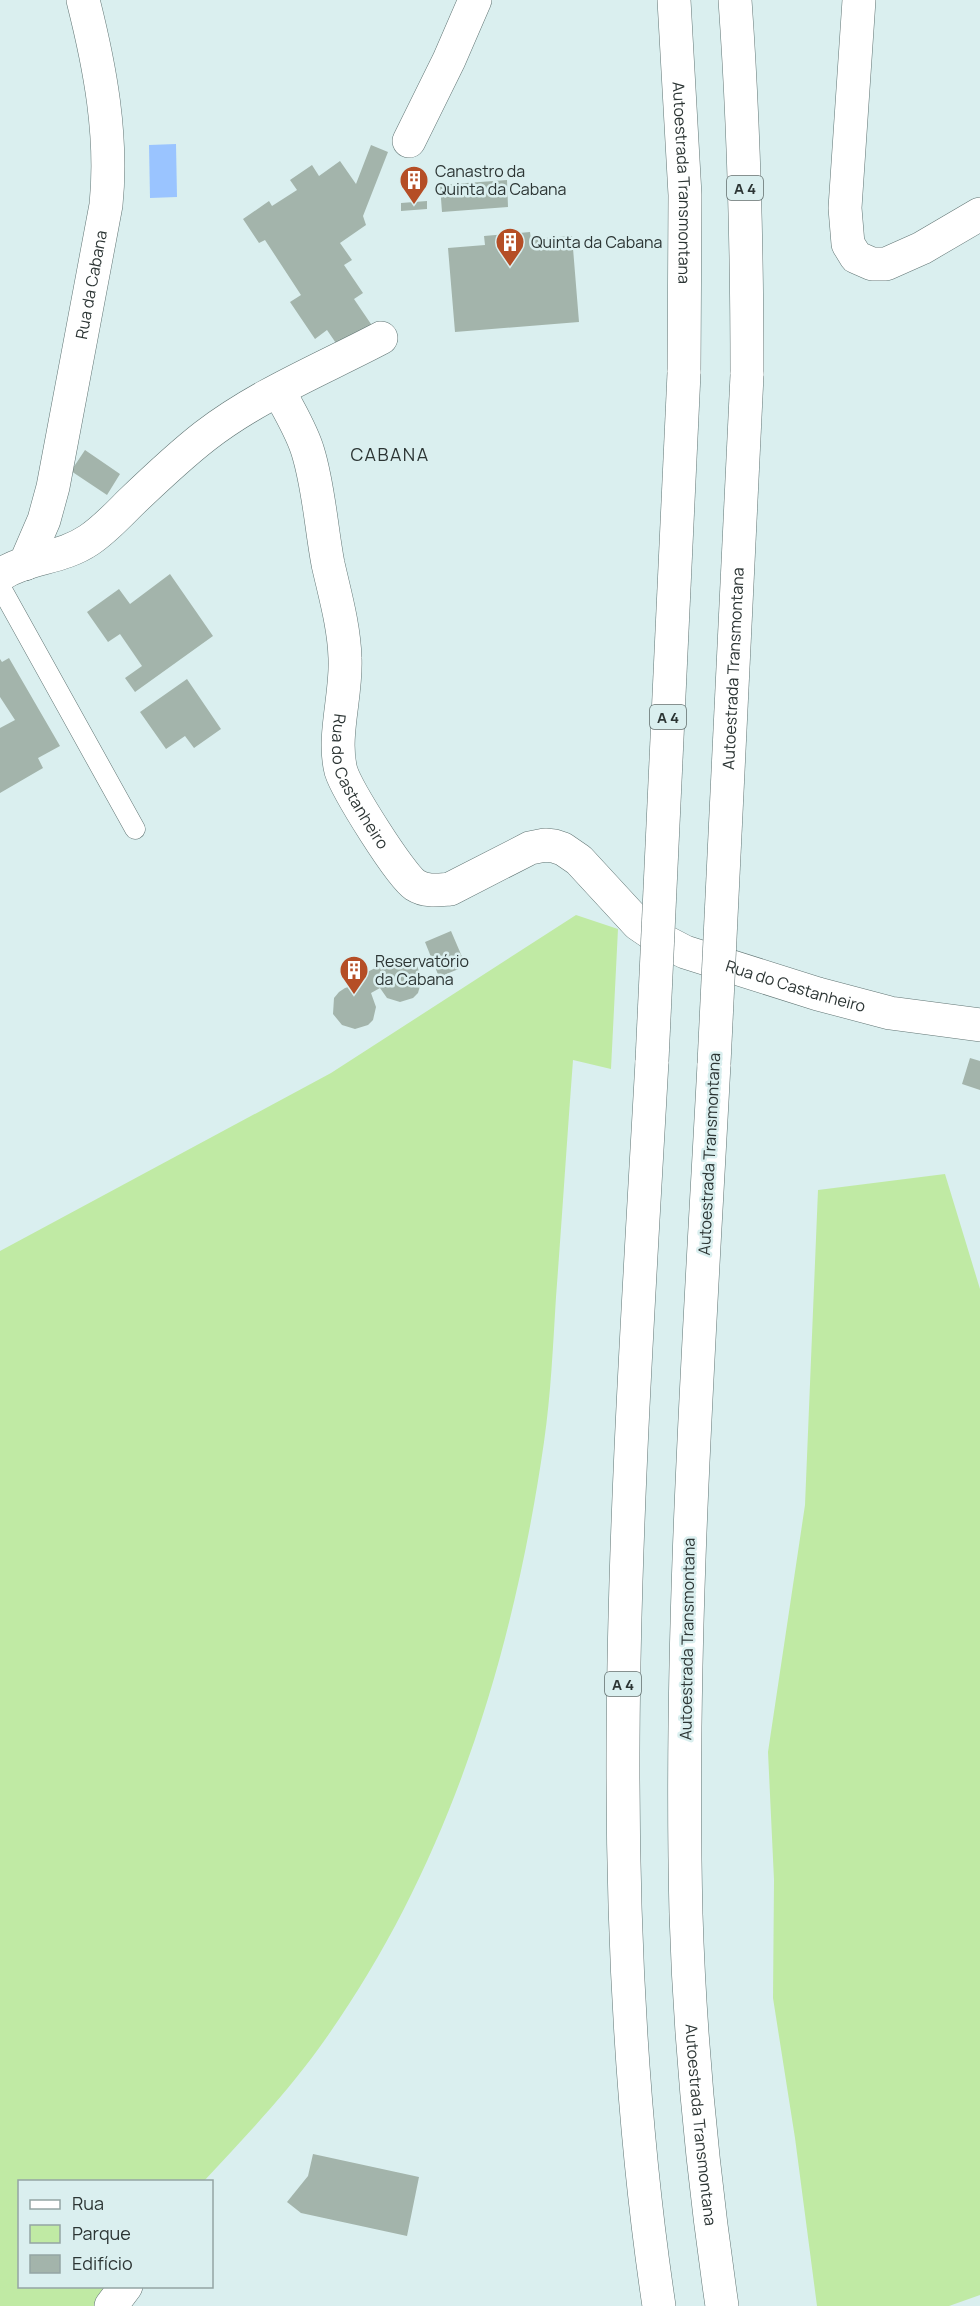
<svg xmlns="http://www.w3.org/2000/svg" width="980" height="2306" font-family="Manrope,sans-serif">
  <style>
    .green { fill: #c0eaa4 }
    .water { fill: #9ac4ff }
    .building { fill: #a3b4ab }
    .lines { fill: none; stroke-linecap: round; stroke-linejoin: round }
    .service-casing { stroke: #617574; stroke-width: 21 }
    .minor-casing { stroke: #617574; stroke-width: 34 }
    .motorway-casing { stroke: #617574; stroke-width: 34 }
    .service { stroke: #fff; stroke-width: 20 }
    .minor { stroke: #fff; stroke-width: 33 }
    .motorway { stroke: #fff; stroke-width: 33 }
    .motorway-bridge-casing { stroke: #617574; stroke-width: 34; stroke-linecap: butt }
    .motorway-bridge { stroke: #fff; stroke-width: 33 }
    .labels { text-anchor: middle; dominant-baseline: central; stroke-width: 5; stroke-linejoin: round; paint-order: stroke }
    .shield { fill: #daefef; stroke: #606d6c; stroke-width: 1.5 }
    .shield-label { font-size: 15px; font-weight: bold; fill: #2c3534 }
    .poi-label { font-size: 16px; fill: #2c3534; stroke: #daefef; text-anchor: start }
    .street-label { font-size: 16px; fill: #2c3534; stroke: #daefef }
    .neighbourhood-label { font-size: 18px; letter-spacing: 1.5px; fill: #2c3534; stroke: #daefef }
  </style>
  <rect width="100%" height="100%" fill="#daefef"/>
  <path class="green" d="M576 915 618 929 611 1069 573 1060C567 1139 562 1218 556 1297 553 1345 551 1394 544 1442 513 1657 448 1870 319 2048 285 2095 244 2138 204 2181L20 2182V2286L109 2287 94 2306H0V1251L331 1073Z
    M945 1174 980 1289V2295L949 2306H817L795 2138 773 1998 774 1880 768 1752 805 1505 818 1190Z"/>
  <path class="water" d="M176 144 177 197 150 198 149 145Z"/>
  <path class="building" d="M371 145 388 152 363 216 366 225 340 243 352 260 344 265 363 293 354 299 373 327 340 349 327 330 315 339 290 302 301 295 265 240 259 243 243 219 269 201 272 206 297 190 290 180 312 165 319 176 340 161 356 184Z
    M507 180 508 207 442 212 440 185Z
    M427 201V209L401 211V203Z
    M530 232 531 239 572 236 579 322 455 332 448 248 485 245 484 236Z
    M85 450 120 474 107 495 71 471Z
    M170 574 213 636 135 692 125 678 142 666 120 634 108 642 87 612 119 589 130 604Z
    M9 658 60 746 38 758 43 768 0 793V728L15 720 0 697V659L2 662Z
    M187 679 221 729 194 748 185 736 166 749 140 712Z
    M451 931 466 966 439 977 425 942Z
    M398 959 412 962 417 966 422 979 418 993 413 998 400 1002 387 998 380 988 371 993 376 1007 373 1020 368 1025 355 1029 342 1025 333 1014 334 998 339 992 345 988 355 985 352 980 379 966 381 970 390 961Z
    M970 1058 980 1061V1090L962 1084Z
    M313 2154 419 2177 407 2236 301 2213 287 2202 308 2176Z"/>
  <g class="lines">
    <g class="service-casing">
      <path id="service" d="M0 586 135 829"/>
    </g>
    <g class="minor-casing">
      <g id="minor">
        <path d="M859 0 845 208 848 244 856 257 872 264H886L922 248 980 214"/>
        <path d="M409 141 449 60 475 0"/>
        <path id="s1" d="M279 391C289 411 302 431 308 452 319 488 321 527 328 564 335 595 344 626 345 658 347 694 332 737 341 771 347 790 400 875 415 885 426 892 438 890 450 889L530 848 545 845 554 846 563 849 579 860 638 924 660 939 685 952 818 994 890 1013 980 1025"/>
        <path id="s2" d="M25 564 44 520 53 487 106 205C113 136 100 67 83 0"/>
        <path d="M0 575C28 557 61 559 89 540 104 530 117 516 130 503 154 480 178 457 205 436 258 395 322 369 381 338"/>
        <path d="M111 2306 126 2286"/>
      </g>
    </g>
    <g class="motorway-casing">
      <g id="motorway">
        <path id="s3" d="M674 0 685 195 684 373"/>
        <path d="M735 0C744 125 747 250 747 375"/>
        <path d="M652 1061C629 1476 597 1893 659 2306"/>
        <path id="s4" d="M714 1064C699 1347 679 1630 686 1914 690 2045 703 2176 722 2306"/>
      </g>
    </g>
    <use href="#service" class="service"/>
    <use href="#minor" class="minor"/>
    <use href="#motorway" class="motorway"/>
    <g class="motorway-bridge-casing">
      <g id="motorway-bridge">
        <path d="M652 1061 684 373"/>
        <path id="s5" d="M714 1064 747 375"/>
      </g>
    </g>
    <use href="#motorway-bridge" class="motorway-bridge"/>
  </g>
  <defs>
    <g id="building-pin" transform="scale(1.5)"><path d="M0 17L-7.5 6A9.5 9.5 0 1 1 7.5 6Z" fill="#b54e26" stroke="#daefef"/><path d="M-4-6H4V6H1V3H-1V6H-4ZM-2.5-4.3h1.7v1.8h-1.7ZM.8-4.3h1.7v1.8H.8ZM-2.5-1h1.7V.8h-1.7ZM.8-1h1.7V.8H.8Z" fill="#fff"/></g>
  </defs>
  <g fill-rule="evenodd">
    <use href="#building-pin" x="414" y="180"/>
    <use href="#building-pin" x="510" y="242"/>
    <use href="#building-pin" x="354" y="970"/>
  </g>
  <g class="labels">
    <g class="shield">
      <rect x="727" y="176" width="36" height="24" rx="4.5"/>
      <rect x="650" y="705" width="36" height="24" rx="4.5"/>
      <rect x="605" y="1672" width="36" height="24" rx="4.5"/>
    </g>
    <g class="shield-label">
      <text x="745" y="188">A 4</text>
      <text x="668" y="717">A 4</text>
      <text x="623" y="1684">A 4</text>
    </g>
    <g class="poi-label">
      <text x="435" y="171">Canastro da<tspan x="435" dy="18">Quinta da Cabana</tspan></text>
      <text x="531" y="242">Quinta da Cabana</text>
      <text x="375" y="961">Reservatório<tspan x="375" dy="18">da Cabana</tspan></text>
    </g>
    <g class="street-label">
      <text stroke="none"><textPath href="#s3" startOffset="183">Autoestrada Transmontana</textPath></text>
      <text stroke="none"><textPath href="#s2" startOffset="288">Rua da Cabana</textPath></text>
      <text stroke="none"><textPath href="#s5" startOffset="396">Autoestrada Transmontana</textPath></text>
      <text stroke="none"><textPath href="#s1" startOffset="406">Rua do Castanheiro</textPath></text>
      <text stroke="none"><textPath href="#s1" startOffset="964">Rua do Castanheiro</textPath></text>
      <text transform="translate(709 1154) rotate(-87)">Autoestrada Transmontana</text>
      <text transform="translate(687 1639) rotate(-89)">Autoestrada Transmontana</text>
      <text stroke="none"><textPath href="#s4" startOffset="1062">Autoestrada Transmontana</textPath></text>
    </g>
    <g class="neighbourhood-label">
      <text x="390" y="454">CABANA</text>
    </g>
  </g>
  <rect x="18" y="2180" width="195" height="108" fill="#daefef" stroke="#94a5a4" stroke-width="1.5"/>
  <rect x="30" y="2200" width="30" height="9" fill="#ffffff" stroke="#94a5a4" stroke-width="1.5"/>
  <text x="72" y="2210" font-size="18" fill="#2c3534">Rua</text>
  <rect x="30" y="2225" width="30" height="18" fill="#c0eaa4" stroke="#94a5a4" stroke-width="1.5"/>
  <text x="72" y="2240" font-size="18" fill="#2c3534">Parque</text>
  <rect x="30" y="2255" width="30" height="18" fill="#a3b4ab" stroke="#94a5a4" stroke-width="1.5"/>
  <text x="72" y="2270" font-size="18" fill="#2c3534">Edifício</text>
</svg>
